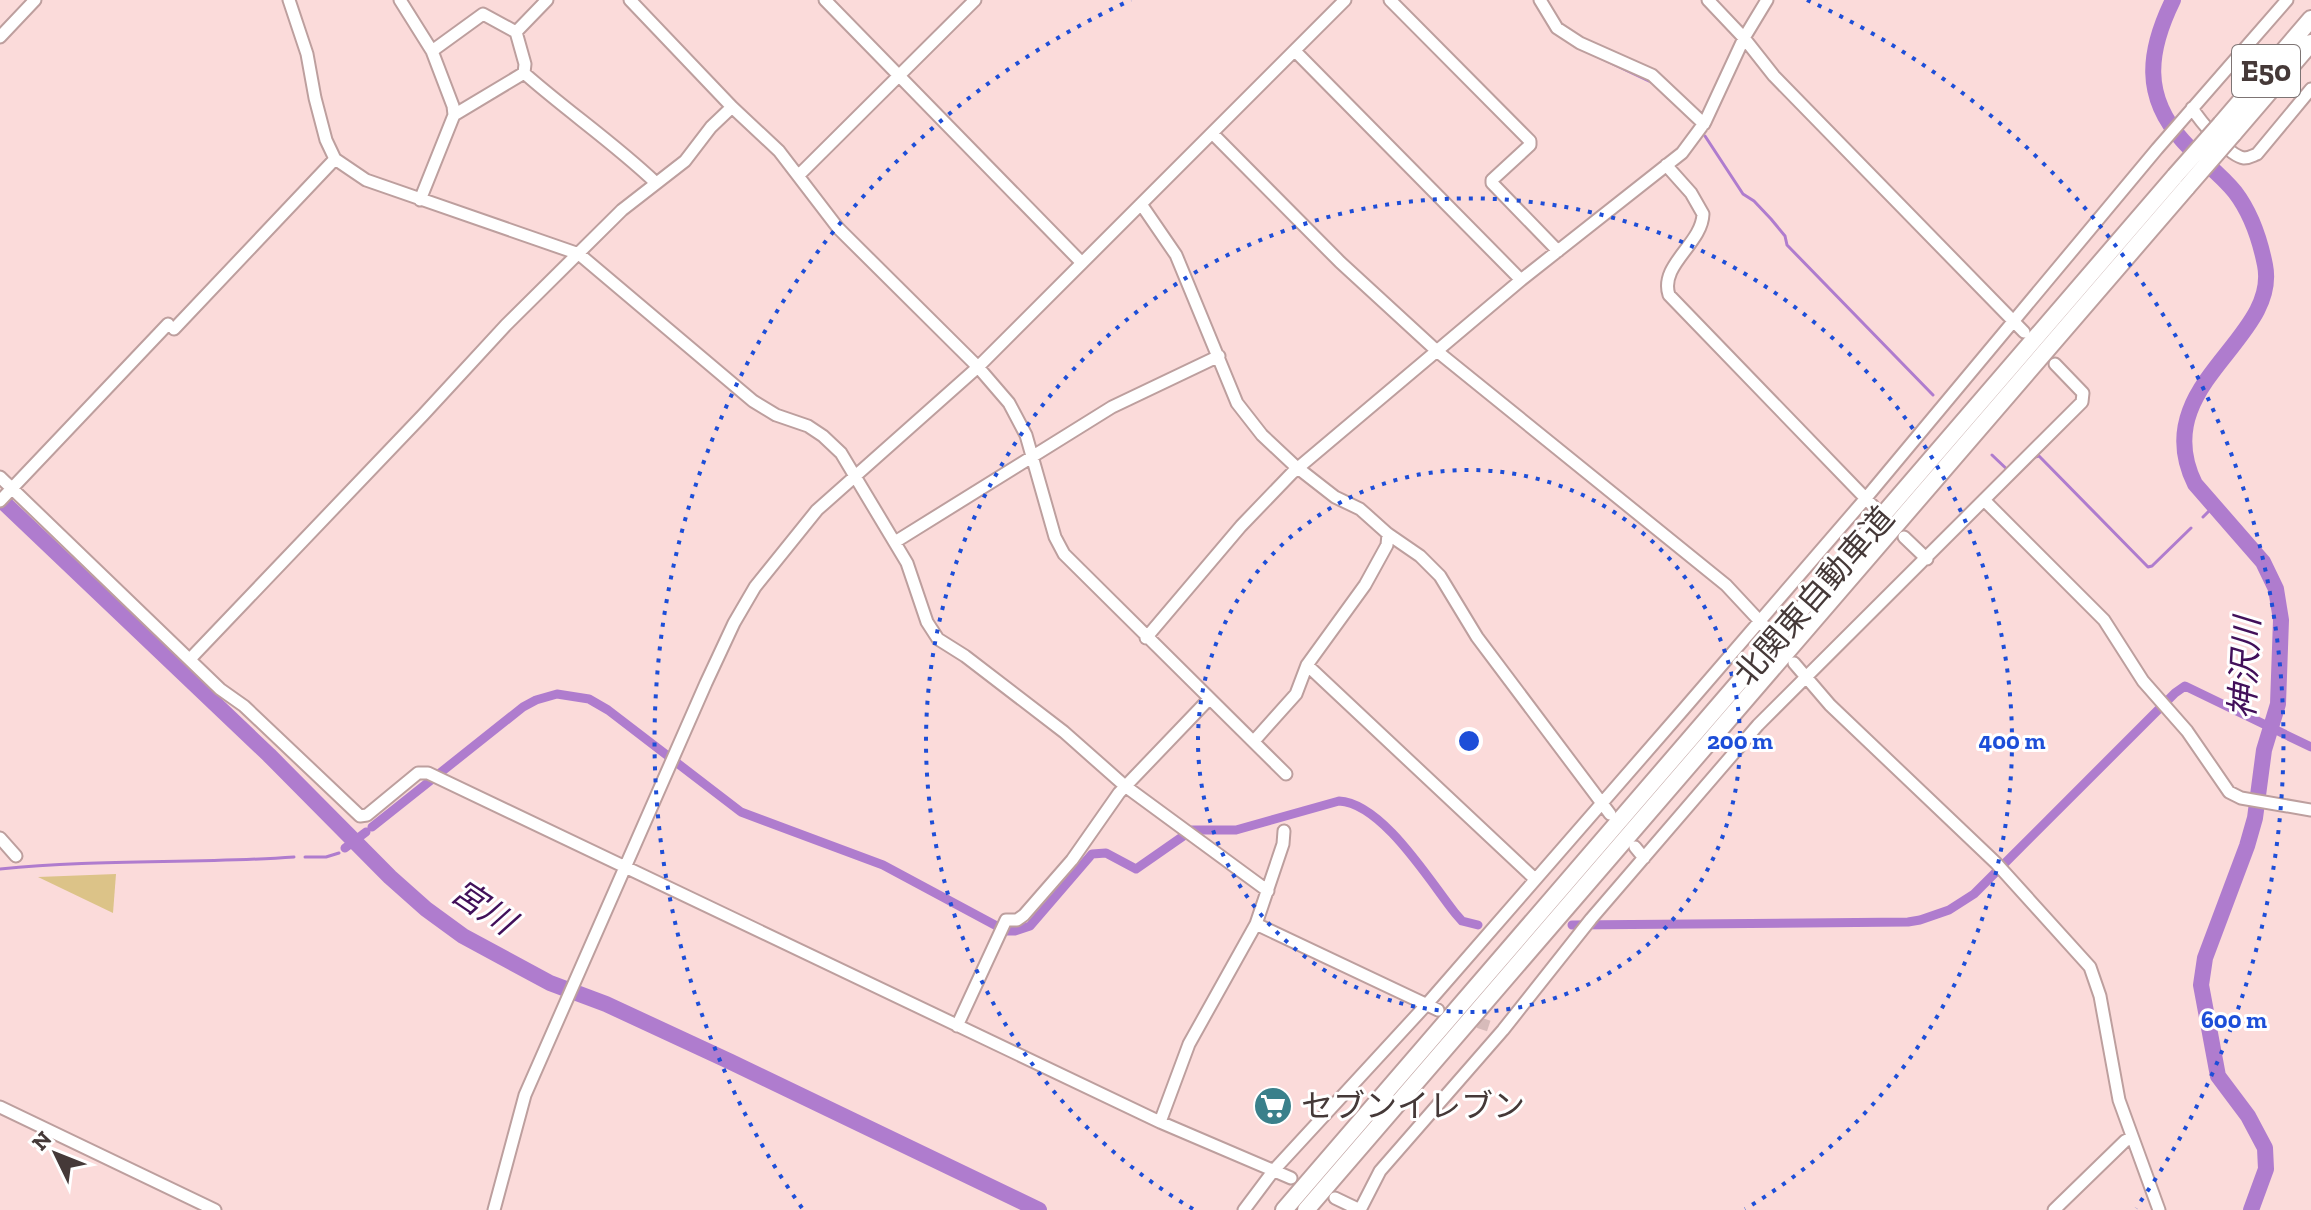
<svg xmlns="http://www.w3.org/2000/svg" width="2311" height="1210" font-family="'Zilla Slab','Noto Sans JP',serif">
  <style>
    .green { fill: #dcc388 }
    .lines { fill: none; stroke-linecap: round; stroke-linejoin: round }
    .stream { stroke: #af7cce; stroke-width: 3 }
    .canal { stroke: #af7cce; stroke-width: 9 }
    .river { stroke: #af7cce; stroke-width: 16 }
    .minor-tunnel { stroke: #d7bbba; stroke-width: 11; stroke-dasharray: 11 5.5; stroke-linecap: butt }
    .minor-casing { stroke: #bd9f9e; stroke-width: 15 }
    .highway-casing { stroke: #bd9f9e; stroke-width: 20 }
    .minor { stroke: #fff; stroke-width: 11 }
    .highway { stroke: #fff; stroke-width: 16 }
    .highway-bridge-casing { stroke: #bd9f9e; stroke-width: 20; stroke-linecap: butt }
    .highway-bridge { stroke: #fff; stroke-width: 16 }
    .ring { fill: none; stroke: #1d4ed8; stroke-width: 4; stroke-dasharray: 4 8 }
    .labels { text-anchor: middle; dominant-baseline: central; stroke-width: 6; stroke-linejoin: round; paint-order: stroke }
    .shield { fill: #fff; stroke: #7d7474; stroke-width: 2 }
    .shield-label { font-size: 30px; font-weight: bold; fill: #453938 }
    .street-label { font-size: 32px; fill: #453938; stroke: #fff }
    .poi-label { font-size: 32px; fill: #453938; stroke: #fff; text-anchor: start }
    .water-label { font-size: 34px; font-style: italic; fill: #42105a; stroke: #fff }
    .centre { fill: #1d4ed8; stroke: #fff; stroke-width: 4 }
    .ring-label { font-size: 24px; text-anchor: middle; font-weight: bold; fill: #1d4ed8; stroke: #fff; stroke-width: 6; stroke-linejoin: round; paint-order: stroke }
  </style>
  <rect width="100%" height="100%" fill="#fbdbda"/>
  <path class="green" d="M116 874 113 913 38 877Z"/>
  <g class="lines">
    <path class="stream" d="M1577 47 1653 83
      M1658 88 1668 98
      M1705 136 1743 194 1754 201 1771 219 1785 236 1787 245 1933 395
      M1992 455 2014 476 2030 462
      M2035 457 2039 456 2148 567 2152 566 2191 528
      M2203 517 2215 505
      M305 857H326L339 853
      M0 869C98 859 196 864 294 857"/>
    <path class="canal" d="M372 827 523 707 536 700 557 694 589 699 608 710 741 812 883 865 1006 931H1015L1030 926 1092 854 1106 853 1136 869 1192 830H1236L1339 801C1382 803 1429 880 1455 913L1462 921 1478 925
      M345 848 366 832
      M1572 925 1908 922 1920 920 1949 910 1974 894 2175 693 2185 686 2311 747"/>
    <path class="river" d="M2173 0C2148 51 2142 96 2183 141 2199 159 2220 173 2235 192 2251 213 2260 240 2265 265 2280 340 2146 385 2195 484L2263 562 2276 589 2281 620 2278 704 2264 750 2255 818 2247 846 2205 958 2201 985 2218 1076 2248 1116 2265 1148 2266 1169 2251 1210
      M0 499 269 755 390 877 426 909 463 936 550 983 606 1004 731 1062 1039 1210"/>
    <path class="minor-tunnel" d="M1447 1012 1489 1026"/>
    <g class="minor-casing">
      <path id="minor" d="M289 0 307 54 315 98 326 140 335 159 366 180 579 254 753 401 776 415 808 426 823 436 841 453 907 563 927 622 938 639 965 656 1064 732 1125 786 1268 891
        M400 0 432 51
        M547 0 516 32 525 64 524 73C567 111 614 143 655 182
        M630 0 732 107 779 151 838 228 978 367 1009 403 1026 435 1055 537 1064 554 1286 774
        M825 0 1082 263
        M1390 0 1530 141V145L1492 180V183L1558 251
        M1540 0 1557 28 1580 43 1652 75 1704 124
        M1708 0 1744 38 1774 76 2024 332
        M0 37 35 0
        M1295 51 1521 280
        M2192 108C2200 121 2229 156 2244 158 2250 158 2252 156 2257 154L2311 89
        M454 115 453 106 432 51 483 14 516 32
        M1213 134 1340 262 1438 352 1726 585 1768 630
        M1666 165 1691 193 1703 214C1702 244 1659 265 1669 295L1873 506
        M800 174 975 0
        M420 200 454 115 524 73
        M1141 204 1176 255 1237 403 1262 435 1294 465 1335 497 1360 509 1388 534 1420 556 1440 576 1477 637 1610 814
        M174 329 335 159
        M0 477 220 689 244 706 360 816 367 815 418 773H428L1160 1122 1291 1178
        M1984 500 2104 620 2143 681 2187 731 2229 792 2241 798 2311 810
        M0 501 168 324
        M1904 537 1927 559
        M895 542 1112 407 1219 356
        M1146 638 1241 526 1292 473 1521 280 1682 153 1705 122 1744 38 1767 0
        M190 659 423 415 506 325 622 210 685 161 711 127 732 107
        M1794 663 1830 705 1996 863 2090 967 2100 996 2119 1100 2159 1210
        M1307 665 1535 879
        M1254 741 1296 694 1307 665 1365 585 1387 545 1388 534
        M0 838 16 856
        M1635 847 1644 858
        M1256 924 1438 1010
        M957 1026 1006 920H1017L1024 915 1072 860 1119 793 1209 699
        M0 1107 215 1210
        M1160 1122 1189 1044 1256 924 1283 844 1284 831
        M1335 1198 1360 1210
        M494 1210 525 1095 706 683 734 623 755 587 817 510 978 367 1345 0
        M1244 1210 1274 1170 1427 1004 1683 710 1866 498 2157 149 2287 0
        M1360 1210 1380 1171 1503 1030 1591 919 1758 725 2082 402 2083 393 2055 364
        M2054 1210 2125 1141 2131 1138"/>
    </g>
    <g class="highway-casing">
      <path id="highway" d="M2221 124 2311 19
        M2233 134 2311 43
        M1284 1210 2175 176
        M1306 1210 2187 187"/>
    </g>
    <use href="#minor" class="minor"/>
    <use href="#highway" class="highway"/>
    <g class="highway-bridge-casing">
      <path id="highway-bridge" d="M2175 176 2221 124
        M2187 187 2233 134"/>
    </g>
    <use href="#highway-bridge" class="highway-bridge"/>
  </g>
  <g class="ring">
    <circle cx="1469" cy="741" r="271"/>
    <path d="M1193 1209A543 543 0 1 1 1745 1209"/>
    <path d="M802 1208A814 814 0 0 1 1131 0M1807 0A814 814 0 0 1 2136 1208"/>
  </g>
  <defs>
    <g id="supermarket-disc" transform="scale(2)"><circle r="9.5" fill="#3a808b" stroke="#fff"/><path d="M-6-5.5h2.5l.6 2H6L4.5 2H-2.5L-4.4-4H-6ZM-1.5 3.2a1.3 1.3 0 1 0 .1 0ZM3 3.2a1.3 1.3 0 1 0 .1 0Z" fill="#fff"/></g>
  </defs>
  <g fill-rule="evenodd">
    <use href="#supermarket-disc" x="1273" y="1106"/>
  </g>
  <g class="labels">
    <rect class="shield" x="2232" y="45" width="68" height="52" rx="6"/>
    <g class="shield-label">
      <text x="2266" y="71">E50</text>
    </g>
    <g class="street-label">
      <text transform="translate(1814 596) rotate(-49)">北関東自動車道</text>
    </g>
    <g class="poi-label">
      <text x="1301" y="1106">セブンイレブン</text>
    </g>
    <g class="water-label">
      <text transform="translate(2245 668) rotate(-87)">神沢川</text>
      <text transform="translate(483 907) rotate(34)">宮川</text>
    </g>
  </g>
  <circle cx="1469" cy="741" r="12" class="centre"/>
  <g class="ring-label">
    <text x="1740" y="749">200 m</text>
    <text x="2012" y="749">400 m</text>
    <text x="2234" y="1028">600 m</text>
  </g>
  <g transform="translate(56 1154) rotate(313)" stroke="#ffffff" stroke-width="6" paint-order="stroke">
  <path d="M0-6L14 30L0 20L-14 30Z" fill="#453938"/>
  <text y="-12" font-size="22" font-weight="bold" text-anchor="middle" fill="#453938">N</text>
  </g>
</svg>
